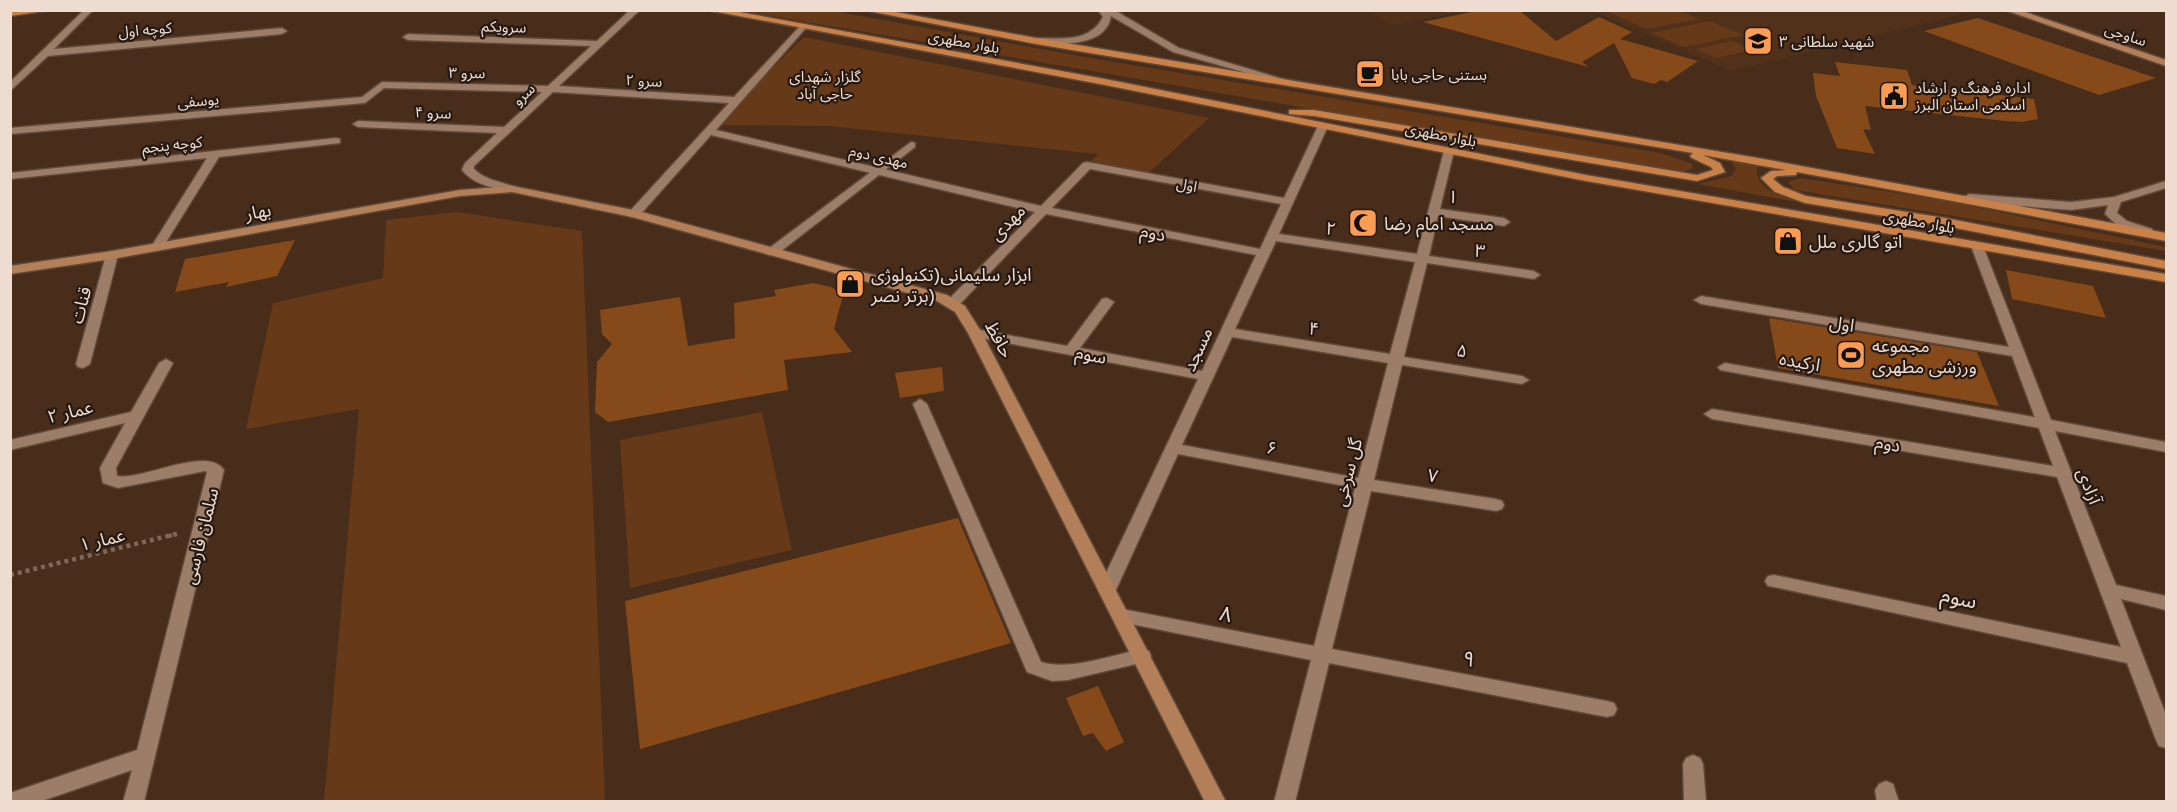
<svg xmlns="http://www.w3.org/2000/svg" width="2177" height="812" font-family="'Golos Text','Noto Sans Arabic',sans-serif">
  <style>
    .built { fill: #52311a }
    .green { fill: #663a18 }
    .building { fill: #864a1a }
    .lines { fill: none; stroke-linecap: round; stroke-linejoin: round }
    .lane-casing { stroke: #604939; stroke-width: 3 }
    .street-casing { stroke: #604939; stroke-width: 3 }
    .secondary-casing { stroke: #604939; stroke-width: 3 }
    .primary-casing { stroke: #604939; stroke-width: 3 }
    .path-far1 { stroke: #806859; stroke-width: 4; stroke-dasharray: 3 3; stroke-linecap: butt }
    .path { stroke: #806859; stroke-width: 4.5; stroke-dasharray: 4 4; stroke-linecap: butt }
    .lane { fill: #9c7d68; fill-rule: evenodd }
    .street { fill: #9c7d68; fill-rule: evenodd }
    .secondary { fill: #b37f58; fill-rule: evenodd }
    .primary { fill: #ca8148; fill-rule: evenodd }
    .labels { text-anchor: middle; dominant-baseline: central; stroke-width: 4.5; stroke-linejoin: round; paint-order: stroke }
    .far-street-label { font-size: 15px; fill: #eedcd1; stroke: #251911 }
    .far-poi-label { font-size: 15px; fill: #eedcd1; stroke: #251911; text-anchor: start }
    .far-park-label { font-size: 15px; fill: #f1dacc; stroke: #251911 }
    .street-label { font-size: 18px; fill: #eedcd1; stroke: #251911 }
    .poi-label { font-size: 18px; fill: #eedcd1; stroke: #251911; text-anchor: start }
    .near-street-label { font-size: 21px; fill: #eedcd1; stroke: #251911 }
  </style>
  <rect width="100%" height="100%" fill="#482d1b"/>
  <path class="built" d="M1972 10 1975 11 1731 71 1592 11Z
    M1366 11H1469L1393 25Z"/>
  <path class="green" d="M743 11H834L1079 56 1661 153 1693 164 1692 169 1678 172Z
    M1606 11H1680L1699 19 1647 29Z
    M1710 21 1743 35 1684 47 1651 33Z
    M804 37 1209 118 1145 176 1087 165 1098 154 829 126 714 125Z
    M1732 41 1752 50 1716 58 1696 49Z
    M1730 160 1758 165C1751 187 1780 196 1797 202L1698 184 1732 176 1736 169Z
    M1801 178 1942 200 2166 247V251L1795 190 1788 182Z
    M457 212 582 231 605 801H324L359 409 246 429 273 303 383 278 386 220Z
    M762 412 792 550 630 588 620 440Z"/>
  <path class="building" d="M1481 10H1519L1556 41 1599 17 1632 32 1620 39 1698 61 1667 82 1661 80 1654 84 1632 78 1614 43 1582 62 1589 67 1423 22Z
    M1978 18 2156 78 2099 95 1924 31Z
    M1835 62 1907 70 1912 85 2034 99 2038 119 2022 122 2006 121 1865 106 1871 130 1863 129 1875 154 1837 148 1816 96 1813 73 1840 76Z
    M295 240 277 276 226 287 229 282 175 292 185 259Z
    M2006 270 2093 286 2106 318 2012 299Z
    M813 283 831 287 843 295 834 329 852 352 784 360 788 390 608 422 595 412 597 362 612 344 602 334 600 310 680 297 688 346 735 338 734 303 776 296 774 290Z
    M1769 318 1977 352 1999 406 1778 368Z
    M942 367 944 391 900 398 895 373Z
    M958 518 1011 643 640 749 625 601Z
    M1098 686 1124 742 1106 751 1093 733 1083 736 1066 698Z"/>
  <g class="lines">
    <g class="lane-casing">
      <path id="lane" d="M911 142 915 143V147L776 255H768L766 252 768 249Z
        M1725 363 2045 419 2053 424 2045 429 1720 370 1718 367Z
        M920 399 927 404 1041 662C1069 671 1113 655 1142 649L1149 651 1151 656 1149 661 1068 680 1052 681 1027 672 913 404Z"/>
    </g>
    <g class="street-casing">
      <path id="street" d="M84 10H93L54 49 282 28 287 31 282 34 48 56 10 91V82Z
        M630 10H640L559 86 734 97 802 24 805 25V29L716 130 1041 206 1083 163 1087 162 1284 198 1318 126 1323 123 1328 126 1279 234 1417 254 1444 151 1449 148 1453 149 1454 151 1440 209 1504 218 1510 222 1504 226 1438 216 1429 256 1534 271 1540 275 1534 279 1427 263 1404 357 1522 376 1529 380 1522 384 1402 365 1374 480 1496 499 1502 501 1504 505 1502 509 1496 511 1371 491 1332 649 1607 701 1614 703 1617 709 1614 715 1607 717 1329 663 1295 802H1274L1311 660 1116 621 1113 616 1116 611 1122 609 1314 646 1355 488 1178 454 1116 590 1113 595 1107 597 1101 595 1098 590 1198 379 975 337 968 333 975 329 1067 346 1102 299 1107 298 1114 302 1080 348 1202 371 1256 255 1046 214 958 306H948L946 303 948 300 1035 212 711 135 638 217H630V211L729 103 553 92 474 166V169C485 180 502 182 516 187V191L512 192C494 188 474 185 462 170L465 163 497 133 358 127 353 124 358 121 504 127 542 92 384 88 365 103 10 134V128L362 97 382 82 548 86 591 46 408 40 403 37 408 34 597 41ZM1090 169 1281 204 1260 249 1052 208ZM1276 241 1415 262 1390 354 1235 329ZM1232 337 1388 363 1358 478 1182 445Z
        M1098 10H1114L1179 48 1293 82 1285 84 1173 52 1111 16C1107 43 1072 44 1050 44 1043 44 1037 45 1031 41L1036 38C1061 38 1090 43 1103 17Z
        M336 138 340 139V143L219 157 163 247 157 251 151 247 207 158 10 179V173Z
        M2166 181V188L2121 202 2117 213 2127 221 2152 229 2154 232 2148 236 2119 227 2105 214 2108 205 2071 210 1969 202 1963 198 1969 194 2071 202 2114 197Z
        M1977 242 1983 246 2051 420 2166 442V452L2055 431 2116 585 2166 596V610L2121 599 2166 715V748L2159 746 2156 740 2127 663 1774 587 1768 586 1765 581 1768 576 1774 575 2121 647 2057 477 1712 419 1704 414 1712 409 2053 466 2012 356 1701 304 1694 300 1701 296 2009 347 1971 246Z
        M112 251 118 255 90 364 83 368 78 367 76 364 106 255Z
        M166 359 173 363 116 468 117 476C142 481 207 445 224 470L144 802H123L132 770 39 802H10V793L137 750 207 472 205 471 118 488 103 483 100 468 125 423 10 450V440L131 412 159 363Z
        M1693 755 1700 758 1703 764 1706 802H1684L1683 764 1686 758Z
        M1886 781 1893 784 1899 802H1877L1875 790 1879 784Z"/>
    </g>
    <g class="secondary-casing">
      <path id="secondary" d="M2005 10H2019L2166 60V66Z
        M512 186 638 211 947 295 965 306 982 333 1226 802H1205L968 333 955 312 937 301 632 217 512 192 460 196 112 259 10 274V266L112 251 460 190Z"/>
    </g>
    <g class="primary-casing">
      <path id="primary" d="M10 10H52L10 16Z
        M707 10H728L1105 79 1586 175 2166 274V282L1586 181 1105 85Z
        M864 10H885L1036 38 1758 158 2166 233V241L1797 172 1796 175 1777 176 1773 179 1783 187 1806 196 1945 218 2166 261V269L1945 226 1805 203 1775 192 1761 178 1771 171 1786 170 1703 155 1720 163 1725 172 1697 181 1314 116 1289 114V110H1314L1697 175 1713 170 1711 167 1692 158 1690 156 1693 153 1036 44Z"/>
    </g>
    <path class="path-far1" d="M169 536 177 534"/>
    <path class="path" d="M10 575 176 534"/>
    <use href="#lane" class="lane"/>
    <use href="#street" class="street"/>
    <use href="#secondary" class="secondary"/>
    <use href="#primary" class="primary"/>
  </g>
  <defs>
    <g id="school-square" transform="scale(1.5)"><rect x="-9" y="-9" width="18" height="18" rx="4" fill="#fd9c55" stroke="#251911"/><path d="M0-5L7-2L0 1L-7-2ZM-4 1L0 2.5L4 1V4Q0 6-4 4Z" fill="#111"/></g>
    <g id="cafe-square" transform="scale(1.5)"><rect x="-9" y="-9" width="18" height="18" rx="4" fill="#fd9c55" stroke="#251911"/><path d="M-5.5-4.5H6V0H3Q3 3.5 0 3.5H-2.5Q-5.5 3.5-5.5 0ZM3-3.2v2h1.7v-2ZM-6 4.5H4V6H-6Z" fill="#111"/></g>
    <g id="civic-square" transform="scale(1.5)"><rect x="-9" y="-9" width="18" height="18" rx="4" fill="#fd9c55" stroke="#251911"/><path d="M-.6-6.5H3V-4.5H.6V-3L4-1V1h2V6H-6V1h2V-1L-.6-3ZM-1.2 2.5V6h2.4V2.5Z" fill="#111"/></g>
    <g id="mosque-square" transform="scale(1.5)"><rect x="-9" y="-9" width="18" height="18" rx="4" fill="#fd9c55" stroke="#251911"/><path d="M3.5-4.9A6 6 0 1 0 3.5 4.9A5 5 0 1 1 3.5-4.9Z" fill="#111"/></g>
    <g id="shop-square" transform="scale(1.5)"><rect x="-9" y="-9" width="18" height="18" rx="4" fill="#fd9c55" stroke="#251911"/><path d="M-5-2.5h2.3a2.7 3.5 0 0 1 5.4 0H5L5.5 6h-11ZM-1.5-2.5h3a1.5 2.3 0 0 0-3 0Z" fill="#111"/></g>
    <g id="stadium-square" transform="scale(1.5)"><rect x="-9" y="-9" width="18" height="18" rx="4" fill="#fd9c55" stroke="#251911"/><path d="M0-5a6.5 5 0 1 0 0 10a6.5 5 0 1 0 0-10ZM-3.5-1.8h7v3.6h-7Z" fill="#111"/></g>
  </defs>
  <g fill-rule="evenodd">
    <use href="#school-square" x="1758" y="41"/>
    <use href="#cafe-square" x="1370" y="74"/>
    <use href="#civic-square" x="1894" y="96"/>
    <use href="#mosque-square" x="1363" y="223"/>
    <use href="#shop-square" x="1788" y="241"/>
    <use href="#shop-square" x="850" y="284"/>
    <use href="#stadium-square" x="1851" y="355"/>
  </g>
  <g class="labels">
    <g class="far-street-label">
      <text transform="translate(504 26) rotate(2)">سرویکم</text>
      <text transform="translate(145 29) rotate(-5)">کوچه اول</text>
      <text transform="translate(2126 34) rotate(18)">ساوجی</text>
      <text transform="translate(964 41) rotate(10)">بلوار مطهری</text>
      <text transform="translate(467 72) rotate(1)">سرو ۳</text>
      <text transform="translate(644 80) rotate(3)">سرو ۲</text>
      <text transform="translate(523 94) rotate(-43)">سرو</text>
      <text transform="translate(198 100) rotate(-5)">یوسفی</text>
      <text transform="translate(433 112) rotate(2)">سرو ۴</text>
      <text transform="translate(1441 134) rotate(11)">بلوار مطهری</text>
      <text transform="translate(172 144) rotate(-6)">کوچه پنجم</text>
      <text transform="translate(879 156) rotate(13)">مهدی دوم</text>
      <text transform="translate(1187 184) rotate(11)">اول</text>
      <text transform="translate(1919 221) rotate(10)">بلوار مطهری</text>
    </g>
    <g class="far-poi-label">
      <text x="1779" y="41">شهید سلطانی ۳</text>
      <text x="1391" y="74">بستنی حاجی بابا</text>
      <text x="1915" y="87">اداره فرهنگ و ارشاد<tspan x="1915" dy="17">اسلامی استان البرز</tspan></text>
    </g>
    <g class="far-park-label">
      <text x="825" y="76">گلزار شهدای<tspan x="825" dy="17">حاجی آباد</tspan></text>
    </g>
    <g class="street-label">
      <text transform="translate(1453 196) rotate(8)">۱</text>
      <text transform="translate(258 211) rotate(-10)">بهار</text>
      <text transform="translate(1007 222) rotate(-46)">مهدی</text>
      <text transform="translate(1331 228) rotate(9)">۲</text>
      <text transform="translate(1153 232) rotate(11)">دوم</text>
      <text transform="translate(1480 250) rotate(8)">۳</text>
      <text transform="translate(80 305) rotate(-75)">قنات</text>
      <text transform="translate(1842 323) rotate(9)">اول</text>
      <text transform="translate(1314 328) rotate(9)">۴</text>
      <text transform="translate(1000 339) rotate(62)">حافظ</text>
      <text transform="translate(1197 349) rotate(-65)">مسجد</text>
      <text transform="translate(1462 350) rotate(9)">۵</text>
      <text transform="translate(1091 354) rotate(11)">سوم</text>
      <text transform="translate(1800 361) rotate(10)">ارکیده</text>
      <text transform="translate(70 411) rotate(-14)">عمار ۲</text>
      <text transform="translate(1888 443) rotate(10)">دوم</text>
      <text transform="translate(1272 447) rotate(11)">۶</text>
      <text transform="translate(1347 472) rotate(-76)">گل سرخی</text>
      <text transform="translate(1433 475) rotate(9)">۷</text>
      <text transform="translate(2090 486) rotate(69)">آزادی</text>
      <text transform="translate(200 536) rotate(-76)">سلمان فارسی</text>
      <text transform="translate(102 539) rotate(-14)">عمار ۱</text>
    </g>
    <g class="poi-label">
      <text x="1384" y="223">مسجد امام رضا</text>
      <text x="1809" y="241">اتو گالری ملل</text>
      <text x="871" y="274">ابزار سلیمانی(تکنولوژی<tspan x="871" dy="21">برتر نصر)</tspan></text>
      <text x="1872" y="345">مجموعه<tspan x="1872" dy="21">ورزشی مطهری</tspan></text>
    </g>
    <g class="near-street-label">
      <text transform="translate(1959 597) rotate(12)">سوم</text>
      <text transform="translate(1226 613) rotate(11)">۸</text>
      <text transform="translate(1469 658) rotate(11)">۹</text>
    </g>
  </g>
  <rect width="2177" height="812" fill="none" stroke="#eedcd1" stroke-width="24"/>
</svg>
